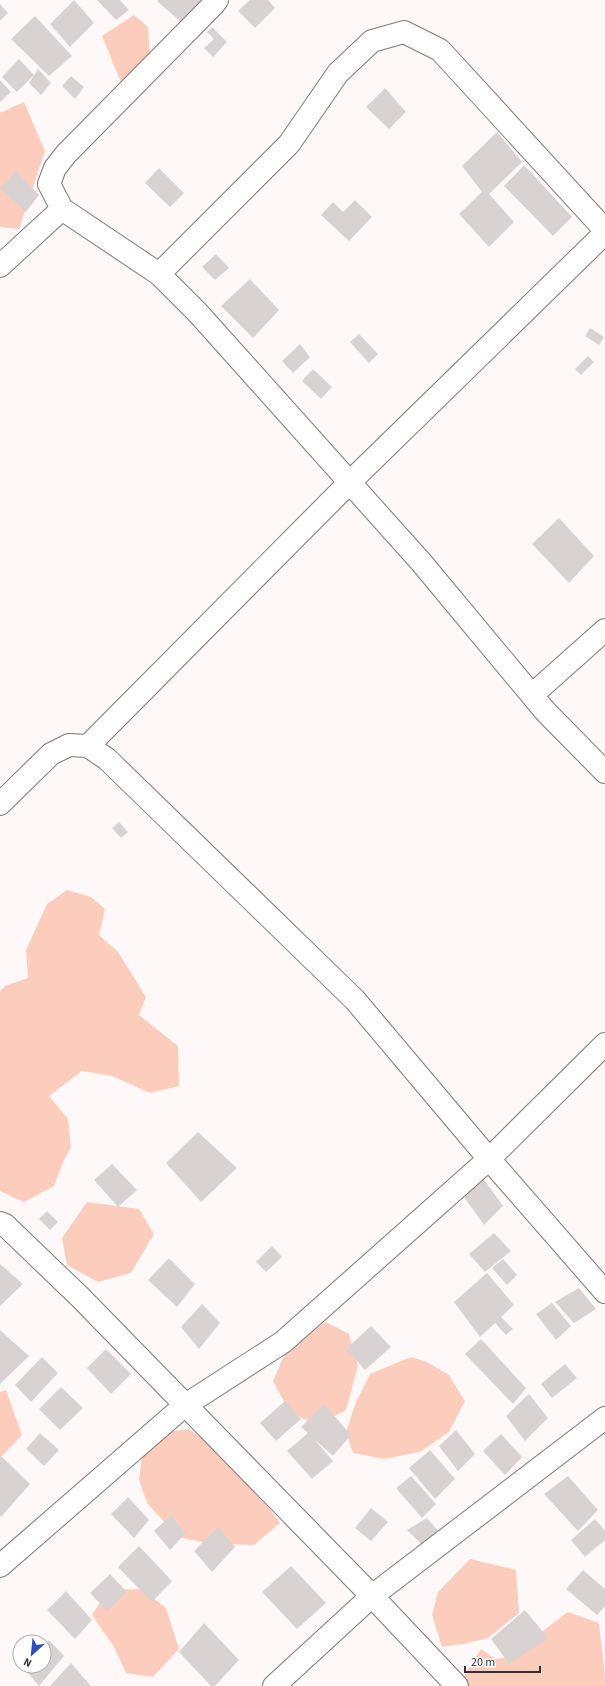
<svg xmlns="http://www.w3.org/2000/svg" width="605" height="1686" font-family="'Source Sans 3',sans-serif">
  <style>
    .green { fill: #fcccbc }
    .building { fill: #d8d3d2 }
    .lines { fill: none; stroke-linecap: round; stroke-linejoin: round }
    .minor-casing { stroke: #7d7877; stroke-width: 24 }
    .minor { stroke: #fff; stroke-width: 22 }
  </style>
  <rect width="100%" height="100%" fill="#fef9f8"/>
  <path class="green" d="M134 15 148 27 150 56 122 85 102 36Z
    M24 102 45 151 19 229 0 227V113Z
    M67 890 91 897 105 909 99 935 118 952 146 997 139 1015 178 1046 179 1086 150 1093 112 1076 82 1071 49 1096 68 1119 71 1147 64 1160 54 1186 24 1202 0 1191V991L5 986 28 978 26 950 47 904Z
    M87 1202 139 1209 154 1234 131 1273 98 1282 67 1265 62 1238Z
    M326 1322 349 1334 358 1366 346 1410 317 1426 289 1411 273 1381 288 1346Z
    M411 1357 427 1362 449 1375 465 1401 449 1432 420 1452 384 1459 353 1453 346 1432 356 1402 370 1374Z
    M6 1390 22 1435 0 1458V1392Z
    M189 1429 217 1450 251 1483 280 1523 254 1545 212 1544 178 1537 147 1503 139 1480 144 1441 174 1431Z
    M470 1559 516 1570 519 1613 488 1638 463 1644 442 1647 432 1615 438 1592Z
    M142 1589 166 1608 179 1649 153 1677 126 1673 114 1647 92 1615 108 1590Z
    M568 1612 599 1623C601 1644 605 1665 605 1686H469L465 1674 481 1649 495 1659 517 1656 539 1634Z"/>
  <path class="building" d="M74 0 94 23 70 47 50 24Z
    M97 0H120L129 10 116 20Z
    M158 0H204L182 23 157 1Z
    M250 0H268L275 8 255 28 238 11Z
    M0 4 8 13 0 21Z
    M35 16 72 56 49 76 11 39Z
    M212 27 227 42 213 57 204 48 214 39 207 32Z
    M19 59 34 75 17 92 2 77Z
    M38 69 51 83 41 95 29 83Z
    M71 76 84 87 75 99 62 86Z
    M0 80 11 92 0 102Z
    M385 88 406 112 389 129 366 107Z
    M497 132 522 162 489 194 514 222 489 247 459 214 482 192 462 166Z
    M524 165 572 217 553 236 504 186Z
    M159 168 184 193 170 207 145 183Z
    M16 171 39 195 26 212 0 188Z
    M355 200 372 217 349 241 321 215 333 202 343 212Z
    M216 254 229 268 215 280 202 267Z
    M250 279 279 310 253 338 221 306Z
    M590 328 604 337 599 345 585 336Z
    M359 334 378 354 369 363 350 342Z
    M300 344 310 357 293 373 282 361Z
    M588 356 594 362 581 375 575 369Z
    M313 369 332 387 321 399 302 381Z
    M559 518 594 556 569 583 532 544Z
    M119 822 128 832 121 838 112 828Z
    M198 1132 237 1168 201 1202 166 1163Z
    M112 1164 137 1190 118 1207 94 1180Z
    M483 1178 503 1206 484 1225 464 1197Z
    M47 1211 58 1222 50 1230 39 1219Z
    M494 1233 511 1251 485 1272 469 1254Z
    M272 1246 282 1257 266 1272 256 1262Z
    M169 1258 195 1284 177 1307 148 1280Z
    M503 1259 517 1275 507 1285 492 1268Z
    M0 1264 23 1284 0 1306Z
    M487 1273 514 1305 501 1317 513 1329 506 1335 495 1323 480 1337 454 1302Z
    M579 1288 596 1309 574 1323 555 1302Z
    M552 1303 571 1326 556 1340 536 1314Z
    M202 1304 220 1323 199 1349 181 1327Z
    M371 1326 391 1347 365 1370 346 1349Z
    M0 1330 29 1356 0 1384Z
    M481 1339 526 1388 513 1404 465 1354Z
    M106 1349 131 1374 111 1394 87 1368Z
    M42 1357 58 1373 31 1402 15 1385Z
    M565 1364 577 1378 552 1398 541 1384Z
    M61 1387 83 1408 60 1430 39 1409Z
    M529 1394 548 1418 525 1441 506 1416Z
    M285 1401 301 1419 276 1441 260 1423Z
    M324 1404 351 1435 333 1456 315 1440 333 1461 312 1479 287 1451 308 1433 301 1427Z
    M456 1430 475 1454 458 1471 439 1446Z
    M40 1433 59 1450 44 1466 26 1449Z
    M501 1434 522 1457 505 1475 483 1451Z
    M430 1450 455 1479 435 1499 409 1468Z
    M0 1455 30 1484 1 1517 0 1515Z
    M411 1476 436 1504 422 1518 396 1488Z
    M568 1476 598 1510 578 1531 544 1494Z
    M128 1497 149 1520 134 1538 111 1514Z
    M371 1508 388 1522 371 1541 355 1528Z
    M171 1515 186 1533 170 1550 154 1531Z
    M427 1518 440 1533 424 1547 407 1530Z
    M595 1519 605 1531V1540L585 1557 571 1540Z
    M218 1527 235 1547 212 1572 194 1551Z
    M139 1546 172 1581 152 1602 118 1567Z
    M291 1566 326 1603 297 1629 262 1592Z
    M583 1570 605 1589V1606L597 1615 566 1589Z
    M110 1574 127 1592 107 1611 90 1593Z
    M66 1591 92 1620 75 1639 47 1610Z
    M525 1610 548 1638 509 1664 491 1639Z
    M204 1623 239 1660 215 1686H211L179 1652Z
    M49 1640 64 1656 39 1686 24 1668 26 1666H44V1645Z
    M71 1663 91 1686H50Z"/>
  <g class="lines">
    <g class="minor-casing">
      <path id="minor" d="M217 0 214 4 66 154 55 168 49 184 62 209 159 274 198 313 421 562 545 711 605 772
        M0 266 62 209
        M159 274 289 144 338 73 372 41 404 32 440 50 605 230
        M532 695 605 630
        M88 746 350 482 605 233
        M0 804 51 754 69 745 88 746 107 759 355 1000 489 1159 605 1292
        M0 1223 5 1225 80 1297 372 1596 457 1686
        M0 1566 184 1406 283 1342 489 1159 605 1044
        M274 1686 372 1596 605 1418"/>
    </g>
    <use href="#minor" class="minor"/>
  </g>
  <g transform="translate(32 1654) rotate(207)"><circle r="19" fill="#ffffff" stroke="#adadad"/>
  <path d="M0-3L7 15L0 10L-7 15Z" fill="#314cbd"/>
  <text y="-6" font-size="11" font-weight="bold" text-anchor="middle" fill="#333131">N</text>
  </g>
  <path d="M465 1666v6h75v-6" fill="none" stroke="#333131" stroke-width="2"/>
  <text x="471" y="1666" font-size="12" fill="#333131" stroke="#ffffff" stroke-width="3" paint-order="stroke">20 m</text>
</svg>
